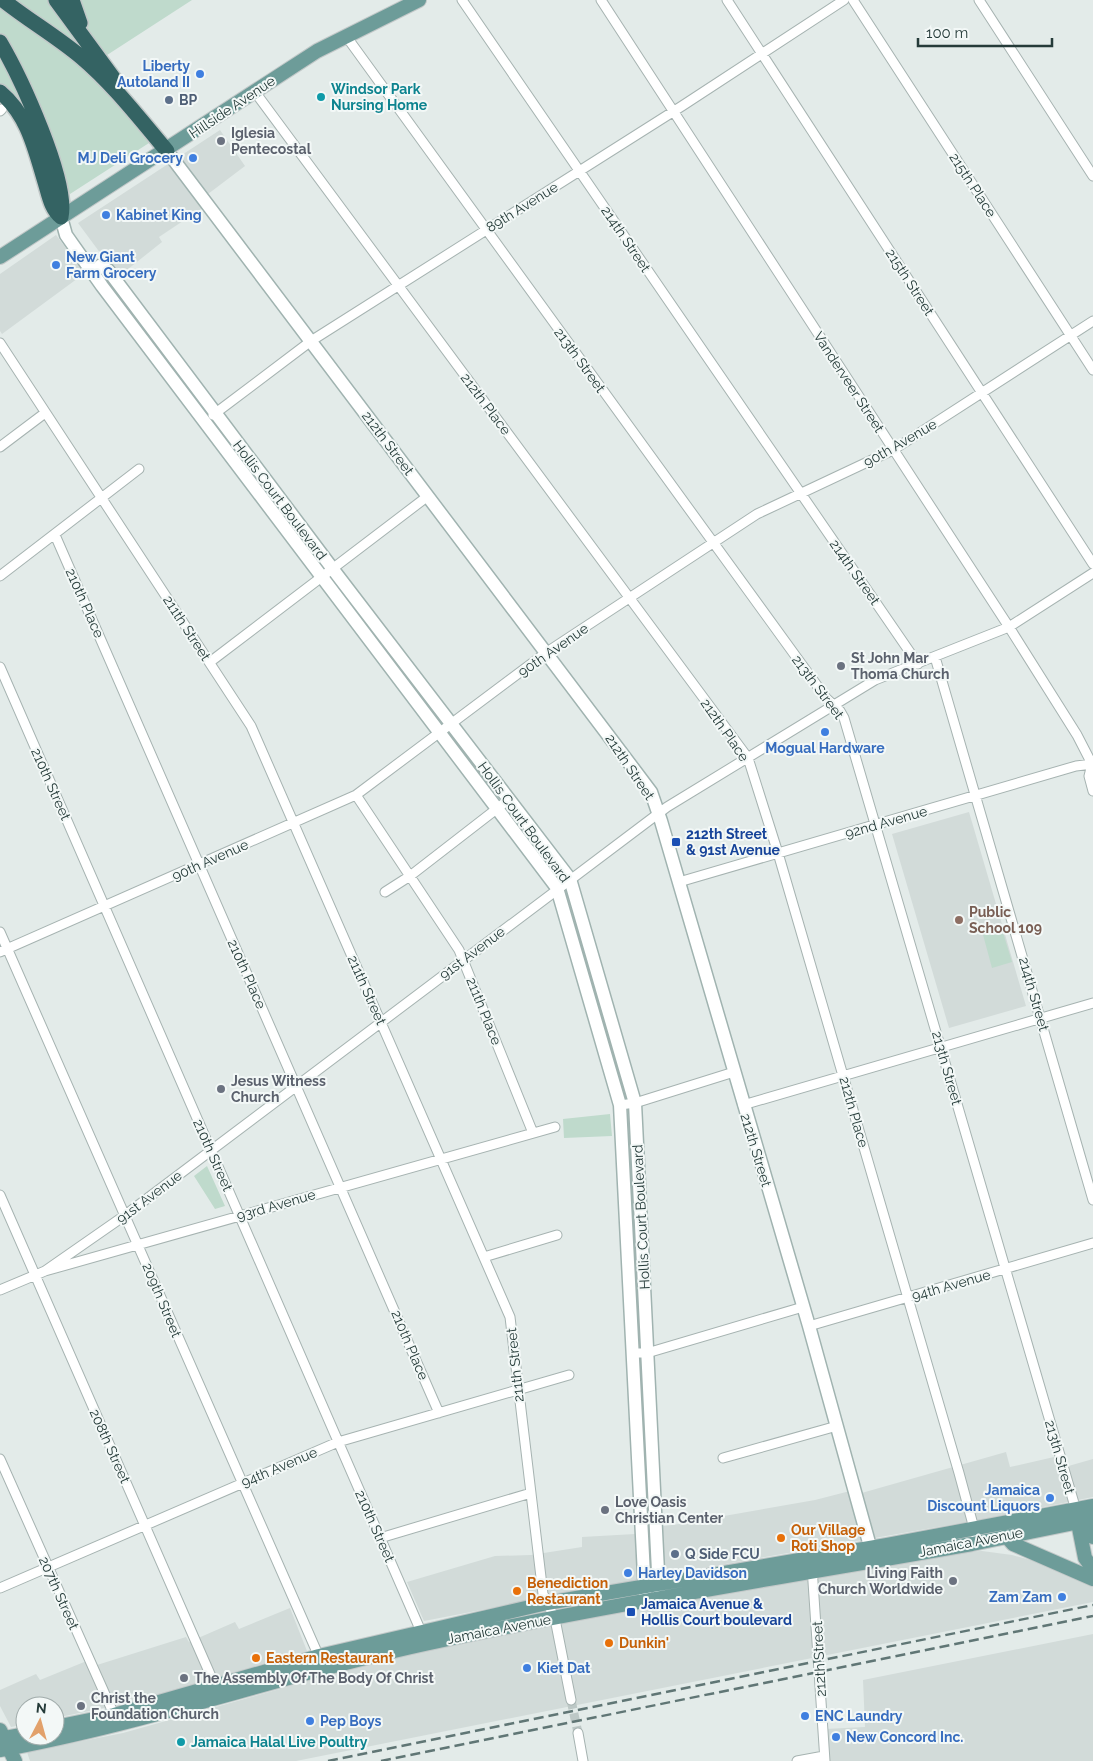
<svg xmlns="http://www.w3.org/2000/svg" width="1093" height="1761" font-family="Raleway,sans-serif">
  <style>
    .built { fill: #d2dbd9 }
    .green { fill: #bfdacc }
    .lines { fill: none; stroke-linecap: round; stroke-linejoin: round }
    .minor-tunnel { stroke: #bdc8c6; stroke-width: 9; stroke-dasharray: 9 4.5; stroke-linecap: butt }
    .minor-casing { stroke: #a6b3b1; stroke-width: 11 }
    .secondary-casing { stroke: #a0b3b0; stroke-width: 15 }
    .primary-casing { stroke: #c2c8c8; stroke-width: 16 }
    .motorway-casing { stroke: #c2c8c8; stroke-width: 18 }
    .minor { stroke: #fff; stroke-width: 9 }
    .secondary { stroke: #fff; stroke-width: 12 }
    .primary { stroke: #6d9c99; stroke-width: 14 }
    .motorway { stroke: #346363; stroke-width: 15 }
    .rail { stroke: #607675; stroke-width: 2.5; stroke-dasharray: 10 5; stroke-linecap: butt }
    .shop-dot { fill: #3f7fe0; stroke: #f3f8f7; stroke-width: 2 }
    .culture-dot { fill: #0f9aa8; stroke: #f3f8f7; stroke-width: 2 }
    .service-dot { fill: #5c6f8a; stroke: #f3f8f7; stroke-width: 2 }
    .worship-dot { fill: #6b7280; stroke: #f3f8f7; stroke-width: 2 }
    .transit-dot { fill: #1a4fb4; stroke: #f3f8f7; stroke-width: 2 }
    .education-dot { fill: #8d6e63; stroke: #f3f8f7; stroke-width: 2 }
    .food-dot { fill: #e8710a; stroke: #f3f8f7; stroke-width: 2 }
    .labels { text-anchor: middle; dominant-baseline: central; stroke-width: 4; stroke-linejoin: round; paint-order: stroke }
    .shop-label { font-size: 14px; font-weight: bold; fill: #366cbe; stroke: #f3f8f7; text-anchor: start }
    .culture-label { font-size: 14px; font-weight: bold; fill: #0d838f; stroke: #f3f8f7; text-anchor: start }
    .service-label { font-size: 14px; font-weight: bold; fill: #4e5e75; stroke: #f3f8f7; text-anchor: start }
    .street-label { font-size: 14px; fill: #253b39; stroke: #f3f8f7 }
    .worship-label { font-size: 14px; font-weight: bold; fill: #5b616d; stroke: #f3f8f7; text-anchor: start }
    .transit-label { font-size: 14px; font-weight: bold; fill: #164399; stroke: #f3f8f7; text-anchor: start }
    .education-label { font-size: 14px; font-weight: bold; fill: #785e54; stroke: #f3f8f7; text-anchor: start }
    .food-label { font-size: 14px; font-weight: bold; fill: #c56008; stroke: #f3f8f7; text-anchor: start }
  </style>
  <rect width="100%" height="100%" fill="#e3ebe9"/>
  <path class="built" d="M220 130 245 166 208 194 213 201 159 237 162 242 118 277 78 223Z
    M56 235 85 273 2 334 0 331V274Z
    M969 812 1026 1006 949 1028 892 834Z
    M1006 1452 1010 1467 1054 1457 1058 1469 1093 1459V1497L978 1520 662 1575 657 1527 724 1518V1516L815 1500 850 1491 851 1496Z
    M635 1534 637 1580 424 1621 407 1582 495 1556 531 1555 582 1547V1537Z
    M982 1551 1012 1555 1041 1563 1093 1584V1602L296 1761H30L27 1752 123 1733 390 1658 521 1630 957 1552Z
    M290 1608 307 1651 133 1702 55 1718V1706H25V1724L11 1727 0 1706V1690L36 1674 40 1680 94 1658 97 1665 186 1637 189 1642 235 1622 239 1629Z
    M1093 1634V1761H827L825 1729 865 1727 863 1680Z"/>
  <path class="green" d="M0 0H192L87 68 149 143 70 194 19 106 0 88Z
    M1001 926 1012 962 992 968 982 931Z
    M610 1114 612 1136 564 1138 563 1119Z
    M207 1166 225 1206 215 1209 194 1176Z"/>
  <g class="lines">
    <path class="minor-tunnel" d="M571 1700 578 1733"/>
    <g class="minor-casing">
      <path id="minor" d="M462 0 918 664
        M601 0 1009 627 1077 735 1093 766
        M727 0 1093 564
        M853 0 1093 370
        M979 0 1093 176
        M346 36 826 698 840 711 844 718 1076 1510
        M255 92 748 758 778 853 959 1473 978 1543
        M0 111 2 109
        M0 343 251 726 510 1317 543 1594 555 1619 571 1700
        M213 415 311 341 682 106 844 0
        M0 447 45 413
        M55 535 439 1413
        M0 576 139 469
        M935 657 1093 1200
        M210 662 428 496
        M0 667 423 1636
        M1092 764 1089 776 1093 791
        M356 795 459 950 533 1133
        M679 882 1076 766 1093 764
        M385 892 410 876 508 800
        M0 932 320 1659
        M0 952 356 795 547 652 757 514 893 450 1093 321
        M620 1105 635 1103 734 1072
        M743 1105 1093 1003
        M0 1195 217 1690
        M484 1257 557 1235
        M45 1271 124 1216 667 807 875 680 1009 627 1093 573
        M0 1290 45 1271 555 1127
        M809 1326 1093 1243
        M633 1353H647L803 1307
        M723 1458 837 1426
        M0 1459 116 1719
        M380 1538 531 1493
        M812 1567 825 1761
        M0 1588 338 1442 569 1375
        M578 1733 583 1761
        M797 1761 824 1756"/>
    </g>
    <g class="secondary-casing">
      <path id="secondary" d="M167 151 651 792 661 821 809 1326 873 1557
        M61 217 66 235 102 286 557 888 620 1105 645 1595
        M94 273 100 266 108 270 338 576 570 879 635 1103 659 1592"/>
    </g>
    <g class="primary-casing">
      <path id="primary" d="M0 257 317 51 419 0
        M1076 1513 1085 1558 1093 1569
        M1082 1515 1089 1520 1093 1537
        M1006 1536 1013 1544 1093 1579
        M55 1727 114 1715 319 1656 547 1603 887 1545 1093 1506
        M0 1730 15 1761
        M0 1739 25 1734
        M0 1750C144 1724 282 1675 425 1644 606 1605 790 1576 972 1544 1012 1536 1053 1527 1093 1519"/>
    </g>
    <g class="motorway-casing">
      <path id="motorway" d="M3 0C28 20 56 36 81 57 113 84 139 118 167 151
        M56 0 114 79
        M72 0 80 23
        M0 42C20 76 69 181 61 217 51 209 49 195 45 182 35 149 28 115 0 92"/>
    </g>
    <use href="#minor" class="minor"/>
    <use href="#secondary" class="secondary"/>
    <use href="#primary" class="primary"/>
    <use href="#motorway" class="motorway"/>
    <path class="rail" d="M328 1761 1093 1605
      M381 1761 1093 1616"/>
  </g>
  <g class="shop-dot">
    <circle cx="200" cy="74" r="5"/>
    <circle cx="193" cy="158" r="5"/>
    <circle cx="106" cy="215" r="5"/>
    <circle cx="56" cy="265" r="5"/>
    <circle cx="825" cy="732" r="5"/>
    <circle cx="1050" cy="1498" r="5"/>
    <circle cx="628" cy="1573" r="5"/>
    <circle cx="1062" cy="1597" r="5"/>
    <circle cx="527" cy="1668" r="5"/>
    <circle cx="805" cy="1716" r="5"/>
    <circle cx="310" cy="1721" r="5"/>
    <circle cx="836" cy="1737" r="5"/>
  </g>
  <g class="culture-dot">
    <circle cx="321" cy="97" r="5"/>
    <circle cx="181" cy="1742" r="5"/>
  </g>
  <g class="service-dot">
    <circle cx="169" cy="100" r="5"/>
    <circle cx="675" cy="1554" r="5"/>
  </g>
  <g class="worship-dot">
    <circle cx="221" cy="141" r="5"/>
    <circle cx="841" cy="666" r="5"/>
    <circle cx="221" cy="1089" r="5"/>
    <circle cx="605" cy="1510" r="5"/>
    <circle cx="953" cy="1581" r="5"/>
    <circle cx="184" cy="1678" r="5"/>
    <circle cx="81" cy="1706" r="5"/>
  </g>
  <g class="transit-dot">
    <rect x="671" y="837" width="10" height="10" rx="2.5"/>
    <rect x="626" y="1607" width="10" height="10" rx="2.5"/>
  </g>
  <circle class="education-dot" cx="959" cy="920" r="5"/>
  <g class="food-dot">
    <circle cx="781" cy="1538" r="5"/>
    <circle cx="517" cy="1591" r="5"/>
    <circle cx="609" cy="1643" r="5"/>
    <circle cx="256" cy="1658" r="5"/>
  </g>
  <g class="labels">
    <g class="shop-label">
      <text x="190" y="66" text-anchor="end">Liberty<tspan x="190" dy="16">Autoland II</tspan></text>
      <text x="183" y="158" text-anchor="end">MJ Deli Grocery</text>
      <text x="116" y="215">Kabinet King</text>
      <text x="66" y="257">New Giant<tspan x="66" dy="16">Farm Grocery</tspan></text>
      <text x="825" y="748" text-anchor="middle">Mogual Hardware</text>
      <text x="1040" y="1490" text-anchor="end">Jamaica<tspan x="1040" dy="16">Discount Liquors</tspan></text>
      <text x="638" y="1573">Harley Davidson</text>
      <text x="1052" y="1597" text-anchor="end">Zam Zam</text>
      <text x="537" y="1668">Kiet Dat</text>
      <text x="815" y="1716">ENC Laundry</text>
      <text x="320" y="1721">Pep Boys</text>
      <text x="846" y="1737">New Concord Inc.</text>
    </g>
    <g class="culture-label">
      <text x="331" y="89">Windsor Park<tspan x="331" dy="16">Nursing Home</tspan></text>
      <text x="191" y="1742">Jamaica Halal Live Poultry</text>
    </g>
    <g class="service-label">
      <text x="179" y="100">BP</text>
      <text x="685" y="1554">Q Side FCU</text>
    </g>
    <g class="street-label">
      <text transform="translate(232 107) rotate(-34)">Hillside Avenue</text>
      <text transform="translate(973 185) rotate(57)">215th Place</text>
      <text transform="translate(522 207) rotate(-32)">89th Avenue</text>
      <text transform="translate(626 239) rotate(56)">214th Street</text>
      <text transform="translate(910 282) rotate(57)">215th Street</text>
      <text transform="translate(580 360) rotate(54)">213th Street</text>
      <text transform="translate(849 382) rotate(57)">Vanderveer Street</text>
      <text transform="translate(486 404) rotate(53)">212th Place</text>
      <text transform="translate(388 443) rotate(53)">212th Street</text>
      <text transform="translate(900 443) rotate(-30)">90th Avenue</text>
      <text transform="translate(280 500) rotate(53)">Hollis Court Boulevard</text>
      <text transform="translate(855 572) rotate(55)">214th Street</text>
      <text transform="translate(85 603) rotate(66)">210th Place</text>
      <text transform="translate(187 628) rotate(57)">211th Street</text>
      <text transform="translate(553 650) rotate(-35)">90th Avenue</text>
      <text transform="translate(818 687) rotate(53)">213th Street</text>
      <text transform="translate(725 730) rotate(55)">212th Place</text>
      <text transform="translate(630 767) rotate(56)">212th Street</text>
      <text transform="translate(51 784) rotate(66)">210th Street</text>
      <text transform="translate(524 822) rotate(54)">Hollis Court Boulevard</text>
      <text transform="translate(886 822) rotate(-16)">92nd Avenue</text>
      <text transform="translate(210 860) rotate(-24)">90th Avenue</text>
      <text transform="translate(472 953) rotate(-37)">91st Avenue</text>
      <text transform="translate(247 974) rotate(66)">210th Place</text>
      <text transform="translate(367 990) rotate(66)">211th Street</text>
      <text transform="translate(1034 994) rotate(74)">214th Street</text>
      <text transform="translate(484 1011) rotate(68)">211th Place</text>
      <text transform="translate(947 1068) rotate(74)">213th Street</text>
      <text transform="translate(854 1112) rotate(74)">212th Place</text>
      <text transform="translate(756 1150) rotate(73)">212th Street</text>
      <text transform="translate(213 1155) rotate(66)">210th Street</text>
      <text transform="translate(149 1197) rotate(-37)">91st Avenue</text>
      <text transform="translate(276 1205) rotate(-16)">93rd Avenue</text>
      <text transform="translate(641 1217) rotate(-93)">Hollis Court Boulevard</text>
      <text transform="translate(951 1285) rotate(-16)">94th Avenue</text>
      <text transform="translate(162 1300) rotate(67)">209th Street</text>
      <text transform="translate(410 1345) rotate(67)">210th Place</text>
      <text transform="translate(515 1365) rotate(-96)">211th Street</text>
      <text transform="translate(110 1446) rotate(66)">208th Street</text>
      <text transform="translate(1060 1457) rotate(74)">213th Street</text>
      <text transform="translate(279 1467) rotate(-23)">94th Avenue</text>
      <text transform="translate(375 1526) rotate(66)">210th Street</text>
      <text transform="translate(971 1542) rotate(-11)">Jamaica Avenue</text>
      <text transform="translate(59 1593) rotate(66)">207th Street</text>
      <text transform="translate(499 1629) rotate(-11)">Jamaica Avenue</text>
      <text transform="translate(819 1659) rotate(-93)">212th Street</text>
    </g>
    <g class="worship-label">
      <text x="231" y="133">Iglesia<tspan x="231" dy="16">Pentecostal</tspan></text>
      <text x="851" y="658">St John Mar<tspan x="851" dy="16">Thoma Church</tspan></text>
      <text x="231" y="1081">Jesus Witness<tspan x="231" dy="16">Church</tspan></text>
      <text x="615" y="1502">Love Oasis<tspan x="615" dy="16">Christian Center</tspan></text>
      <text x="943" y="1573" text-anchor="end">Living Faith<tspan x="943" dy="16">Church Worldwide</tspan></text>
      <text x="194" y="1678">The Assembly Of The Body Of Christ</text>
      <text x="91" y="1698">Christ the<tspan x="91" dy="16">Foundation Church</tspan></text>
    </g>
    <g class="transit-label">
      <text x="686" y="834">212th Street<tspan x="686" dy="16">&amp; 91st Avenue</tspan></text>
      <text x="641" y="1604">Jamaica Avenue &amp;<tspan x="641" dy="16">Hollis Court boulevard</tspan></text>
    </g>
    <g class="education-label">
      <text x="969" y="912">Public<tspan x="969" dy="16">School 109</tspan></text>
    </g>
    <g class="food-label">
      <text x="791" y="1530">Our Village<tspan x="791" dy="16">Roti Shop</tspan></text>
      <text x="527" y="1583">Benediction<tspan x="527" dy="16">Restaurant</tspan></text>
      <text x="619" y="1643">Dunkin'</text>
      <text x="266" y="1658">Eastern Restaurant</text>
    </g>
  </g>
  <g transform="translate(40 1721) rotate(6)"><circle r="24" fill="#f3f8f7" stroke="#a1acab"/>
  <path d="M0-4L9 19L0 12L-9 19Z" fill="#e2a16b"/>
  <text y="-8" font-size="14" font-weight="bold" text-anchor="middle" fill="#253b39">N</text>
  </g>
  <path d="M918 38v8h134v-8" fill="none" stroke="#253b39" stroke-width="2.5"/>
  <text x="926" y="38" font-size="15" fill="#253b39" stroke="#f3f8f7" stroke-width="4" paint-order="stroke">100 m</text>
</svg>
